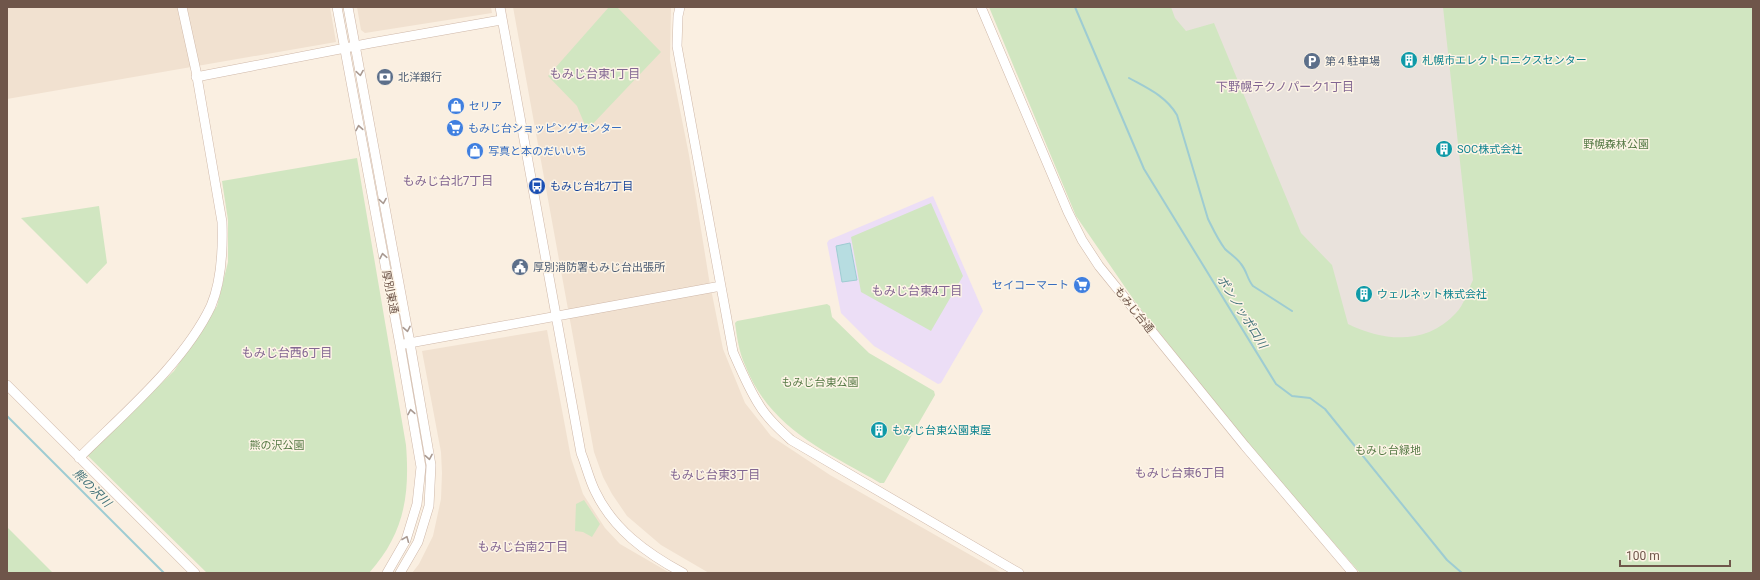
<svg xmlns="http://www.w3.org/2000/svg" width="1760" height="580" font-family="Roboto,'Noto Sans JP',sans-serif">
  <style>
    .residential { fill: #f1e1d0 }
    .industrial { fill: #e9e2dc }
    .education { fill: #ecdef6 }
    .green { fill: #d1e6c1 }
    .water { fill: #b7dde1; stroke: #9eccd2 }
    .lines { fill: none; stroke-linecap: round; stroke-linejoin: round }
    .stream { stroke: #9eccd2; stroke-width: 2 }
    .secondary-casing { stroke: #cfb8a9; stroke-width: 10 }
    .secondary { stroke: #fff; stroke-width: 9 }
    .oneway { stroke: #a99a92 }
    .labels { text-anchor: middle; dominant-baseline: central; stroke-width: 3; stroke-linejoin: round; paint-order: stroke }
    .culture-label { font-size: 11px; fill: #0d838f; stroke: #fdf4e6; text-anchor: start }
    .service-label { font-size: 11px; fill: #4e5e75; stroke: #fdf4e6; text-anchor: start }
    .shop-label { font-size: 11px; fill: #366cbe; stroke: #fdf4e6; text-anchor: start }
    .park-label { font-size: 11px; fill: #567a46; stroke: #fdf4e6 }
    .transit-label { font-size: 11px; fill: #164399; stroke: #fdf4e6; text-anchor: start }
    .street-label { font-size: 11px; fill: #6f564a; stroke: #fdf4e6 }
    .neighbourhood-label { font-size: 12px; fill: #826692; stroke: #fdf4e6 }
    .water-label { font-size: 12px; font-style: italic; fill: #43737b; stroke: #fdf4e6 }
  </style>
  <rect width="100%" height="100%" fill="#faefe1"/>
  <path class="residential" d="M7 7H330L336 42 7 99Z
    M357 7H491L492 13 365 33 361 30Z
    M513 7H671L670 60 689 155 709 279 723 349 745 403 771 436 830 475 1002 573H709L661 545 627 516 612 494 603 477 594 452Z
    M547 330 571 458 583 494 605 528 620 544 670 573H412L419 564 433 536 441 499 442 473 441 452 422 351Z"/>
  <path class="industrial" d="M1167 7H1461L1504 360 1396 348 1340 325Z"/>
  <path class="education" d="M933 196 983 311 941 383 938 384 874 346 841 313 827 243 829 240Z"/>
  <path class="green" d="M609 7H617L661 52 587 130 577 106 548 76Z
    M989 7H1171L1175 18 1186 31 1214 23 1301 233 1332 265 1348 324C1384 342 1427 345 1456 313 1464 305 1468 290 1473 280L1443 7H1753V573H1360L1245 441 1136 303 1076 216Z
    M357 158 406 445C410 496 404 534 369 573H207L87 455 174 371 217 306 228 262V220L222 181Z
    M931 203 963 276 931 331 861 292 851 237Z
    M99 206 107 263 87 284 21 218Z
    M827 304 830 306 832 317 869 353 934 391 935 395 884 483H880C825 451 770 429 745 365 739 352 737 337 735 323L737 321Z
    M584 500 600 524 592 537 583 532 575 531 576 504Z
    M7 527 53 573H7Z"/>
  <path class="water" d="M850 243 857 280 842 282 836 246Z"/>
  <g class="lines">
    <path class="stream" d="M1075 7 1144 169 1276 384 1292 396 1310 398 1325 409 1447 560 1462 573
      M1129 78C1147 88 1166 96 1177 115L1208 219C1213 229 1218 240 1225 249 1230 254 1237 258 1241 264 1247 271 1247 279 1253 286L1292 311
      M7 416 164 573"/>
    <g class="secondary-casing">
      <path id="secondary" d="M337 7 400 345 421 467 417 504 406 540 387 573
        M348 7 410 343 431 465 429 506 418 542 400 573
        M500 7 581 453C586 465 589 479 595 491 613 529 646 553 683 573
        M680 7 678 16 677 46 733 352C741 370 748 387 758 403 766 417 779 429 791 440L1019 573
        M981 7 1068 212 1082 240 1099 266 1245 446 1353 573
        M196 77 371 43 501 20
        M404 344 721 286
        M7 385 195 573
        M79 458C123 414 184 363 211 306 222 280 223 250 222 222L196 71 182 7"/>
    </g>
    <use href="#secondary" class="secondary"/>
  </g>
  <defs><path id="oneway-chevron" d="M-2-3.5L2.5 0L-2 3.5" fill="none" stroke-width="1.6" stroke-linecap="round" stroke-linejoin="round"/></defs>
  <g class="oneway">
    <use href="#oneway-chevron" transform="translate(360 73) rotate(81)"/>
    <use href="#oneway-chevron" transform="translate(359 128) rotate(-100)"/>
    <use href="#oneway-chevron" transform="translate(383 201) rotate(81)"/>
    <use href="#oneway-chevron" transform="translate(383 256) rotate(-101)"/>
    <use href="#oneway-chevron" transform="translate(407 329) rotate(79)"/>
    <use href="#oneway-chevron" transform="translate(411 412) rotate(-100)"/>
    <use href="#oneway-chevron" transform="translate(429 457) rotate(80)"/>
    <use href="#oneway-chevron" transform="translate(406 539) rotate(-68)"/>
  </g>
  <defs>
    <g id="building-disc" transform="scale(0.9)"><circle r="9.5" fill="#0f9aa8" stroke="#fdf4e6"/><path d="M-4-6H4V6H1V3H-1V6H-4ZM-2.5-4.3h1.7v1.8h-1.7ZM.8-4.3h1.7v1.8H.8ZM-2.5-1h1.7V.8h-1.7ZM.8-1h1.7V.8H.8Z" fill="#fff"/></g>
    <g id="parking-disc" transform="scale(0.9)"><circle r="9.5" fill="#5c6f8a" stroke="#fdf4e6"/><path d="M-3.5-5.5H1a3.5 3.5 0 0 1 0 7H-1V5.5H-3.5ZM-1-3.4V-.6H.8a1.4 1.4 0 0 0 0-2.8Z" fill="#fff"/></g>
    <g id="bank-disc" transform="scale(0.9)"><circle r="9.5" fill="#5c6f8a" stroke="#fdf4e6"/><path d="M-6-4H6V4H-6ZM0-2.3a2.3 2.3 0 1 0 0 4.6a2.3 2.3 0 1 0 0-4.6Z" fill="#fff"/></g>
    <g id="shop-disc" transform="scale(0.9)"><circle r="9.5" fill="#3f7fe0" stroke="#fdf4e6"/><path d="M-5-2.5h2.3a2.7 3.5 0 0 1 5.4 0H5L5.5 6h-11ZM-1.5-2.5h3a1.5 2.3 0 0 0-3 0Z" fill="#fff"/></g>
    <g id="supermarket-disc" transform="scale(0.9)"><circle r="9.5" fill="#3f7fe0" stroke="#fdf4e6"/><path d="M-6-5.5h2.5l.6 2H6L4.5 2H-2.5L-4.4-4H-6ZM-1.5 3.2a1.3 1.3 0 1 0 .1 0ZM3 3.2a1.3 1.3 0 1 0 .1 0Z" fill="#fff"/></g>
    <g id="bus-disc" transform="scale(0.9)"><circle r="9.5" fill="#1a4fb4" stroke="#fdf4e6"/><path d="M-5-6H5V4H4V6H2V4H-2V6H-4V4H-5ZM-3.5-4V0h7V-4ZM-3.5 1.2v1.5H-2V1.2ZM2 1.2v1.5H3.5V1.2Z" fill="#fff"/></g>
    <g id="civic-disc" transform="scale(0.9)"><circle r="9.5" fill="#5c6f8a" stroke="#fdf4e6"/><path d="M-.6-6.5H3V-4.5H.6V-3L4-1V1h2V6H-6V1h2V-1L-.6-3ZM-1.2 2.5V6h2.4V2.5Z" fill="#fff"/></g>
  </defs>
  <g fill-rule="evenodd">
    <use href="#building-disc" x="1409" y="60"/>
    <use href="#parking-disc" x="1312" y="61"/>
    <use href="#bank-disc" x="385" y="77"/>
    <use href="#shop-disc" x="456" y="106"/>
    <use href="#supermarket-disc" x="455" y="128"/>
    <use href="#building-disc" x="1444" y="149"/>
    <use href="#shop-disc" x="475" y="151"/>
    <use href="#bus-disc" x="537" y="186"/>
    <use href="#civic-disc" x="520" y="267"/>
    <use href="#supermarket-disc" x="1082" y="285"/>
    <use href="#building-disc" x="1364" y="294"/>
    <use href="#building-disc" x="879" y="430"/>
  </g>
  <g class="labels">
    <g class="culture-label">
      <text x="1422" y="60">札幌市エレクトロニクスセンター</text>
      <text x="1457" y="149">SOC株式会社</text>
      <text x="1377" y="294">ウェルネット株式会社</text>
      <text x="892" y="430">もみじ台東公園東屋</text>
    </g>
    <g class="service-label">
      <text x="1325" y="61">第４駐車場</text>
      <text x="398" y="77">北洋銀行</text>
      <text x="533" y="267">厚別消防署もみじ台出張所</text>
    </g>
    <g class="shop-label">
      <text x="469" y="106">セリア</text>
      <text x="468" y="128">もみじ台ショッピングセンター</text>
      <text x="488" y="151">写真と本のだいいち</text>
      <text x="1069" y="285" text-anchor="end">セイコーマート</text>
    </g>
    <g class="park-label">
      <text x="1616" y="144">野幌森林公園</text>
      <text x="820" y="382">もみじ台東公園</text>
      <text x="277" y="445">熊の沢公園</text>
      <text x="1388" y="450">もみじ台緑地</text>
    </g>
    <g class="transit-label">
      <text x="550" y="186">もみじ台北7丁目</text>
    </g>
    <g class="street-label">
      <text transform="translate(390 292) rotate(79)">厚別東通</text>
      <text transform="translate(1134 310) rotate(51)">もみじ台通</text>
    </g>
    <g class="neighbourhood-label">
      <text x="595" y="74">もみじ台東1丁目</text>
      <text x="1285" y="87">下野幌テクノパーク1丁目</text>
      <text x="448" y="181">もみじ台北7丁目</text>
      <text x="917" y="291">もみじ台東4丁目</text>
      <text x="287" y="353">もみじ台西6丁目</text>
      <text x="1180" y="473">もみじ台東6丁目</text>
      <text x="715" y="475">もみじ台東3丁目</text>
      <text x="523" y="547">もみじ台南2丁目</text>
    </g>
    <g class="water-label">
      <text transform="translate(1242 312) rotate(58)">ポンノッポロ川</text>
      <text transform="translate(92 488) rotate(45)">熊の沢川</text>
    </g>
  </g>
  <rect width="1760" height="580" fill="none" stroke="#6f564a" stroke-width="16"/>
  <path d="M1620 560v6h110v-6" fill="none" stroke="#6f564a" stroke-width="2"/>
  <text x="1626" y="560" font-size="12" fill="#6f564a" stroke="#fdf4e6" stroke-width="3" paint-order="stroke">100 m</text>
</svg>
